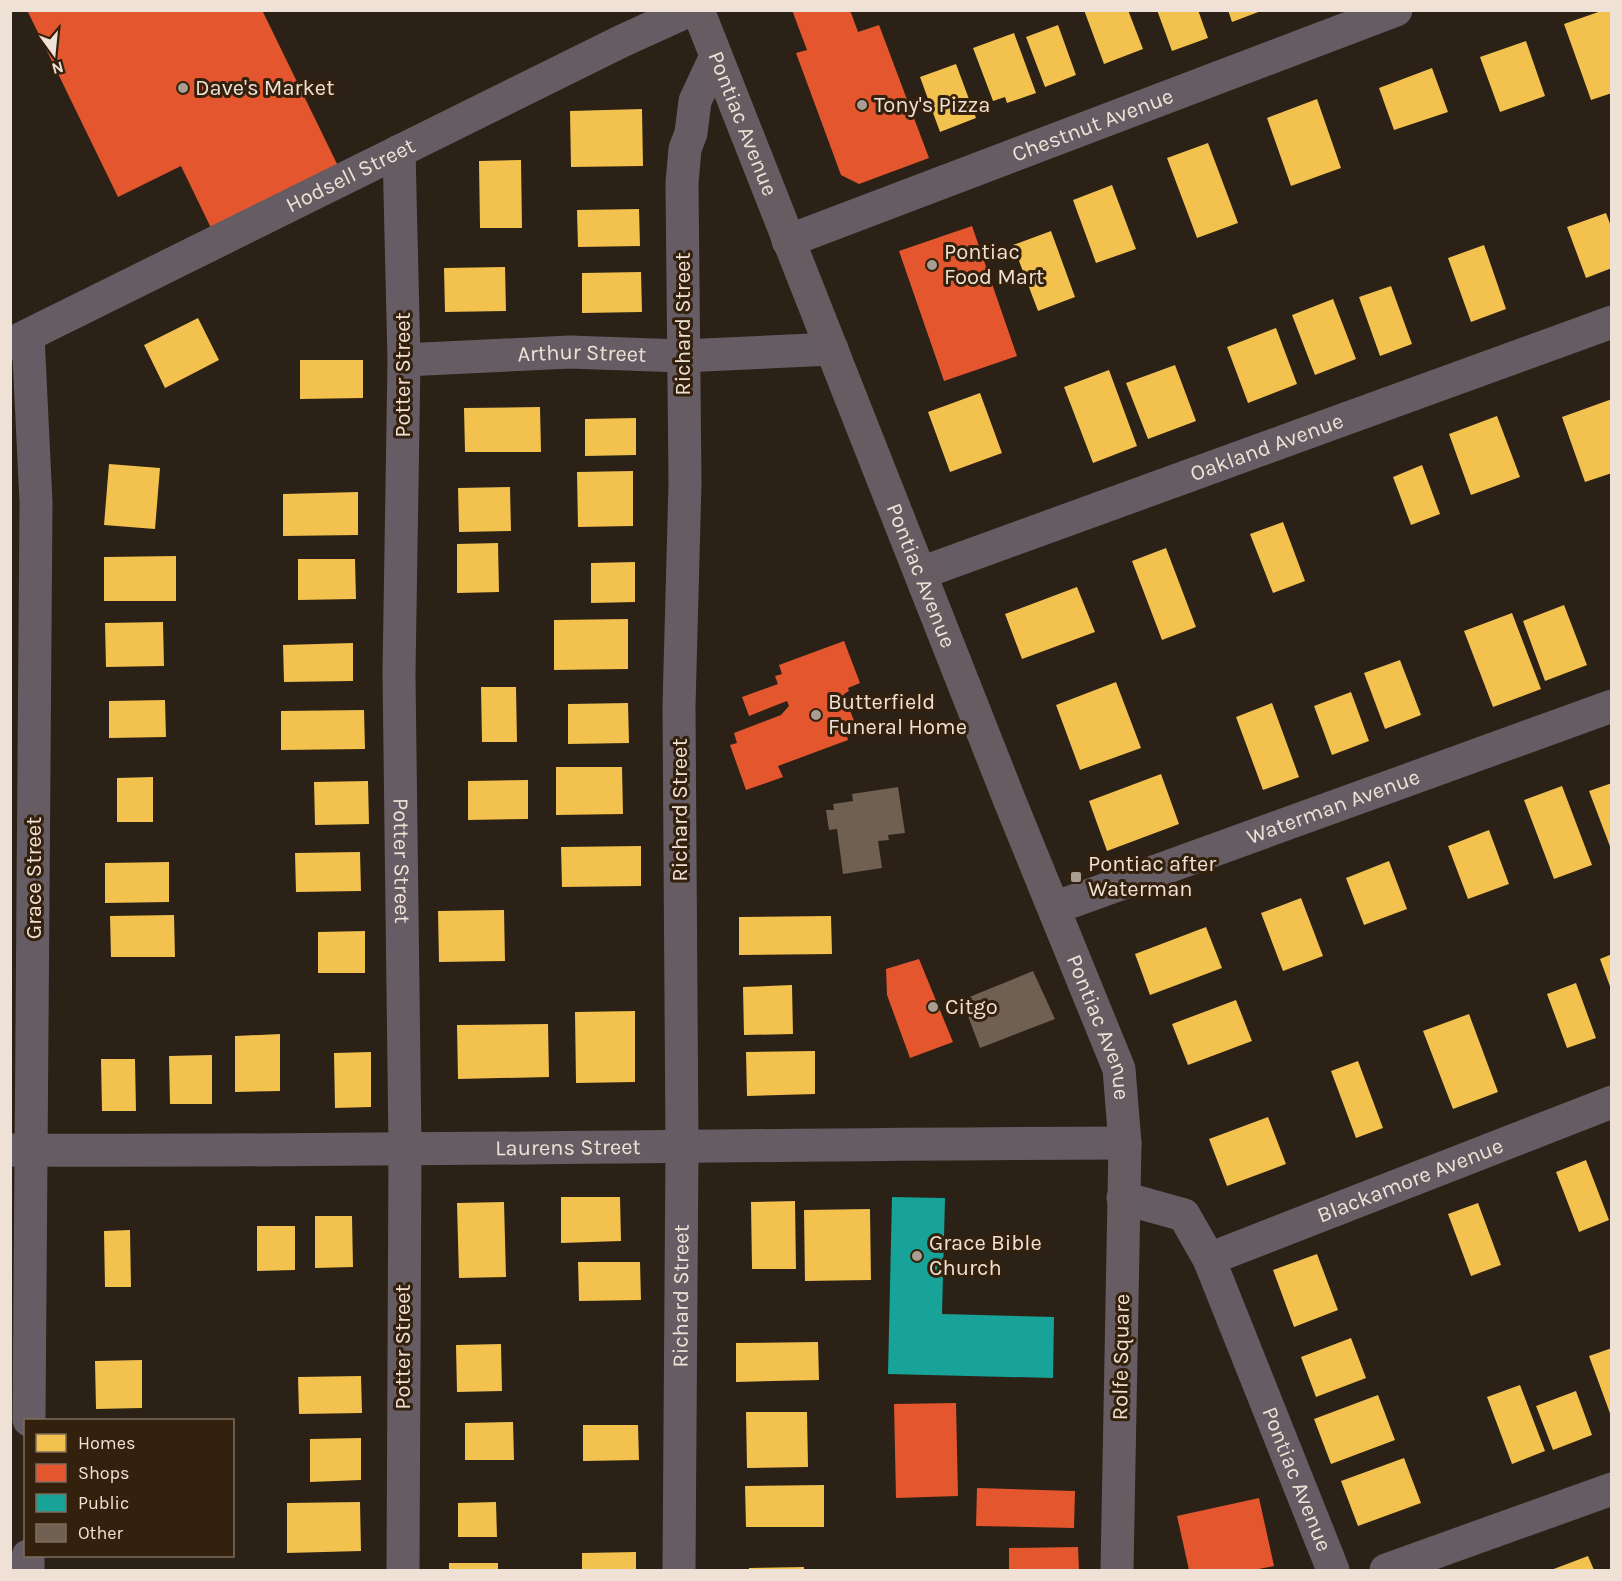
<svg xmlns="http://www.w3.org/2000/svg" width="1622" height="1581" font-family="Karla,sans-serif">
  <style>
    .homes { fill: #f2c14e }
    .shops { fill: #e4572e }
    .public { fill: #17a398 }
    .building { fill: #6f6052 }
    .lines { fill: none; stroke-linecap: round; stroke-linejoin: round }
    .minor { stroke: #665c64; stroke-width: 33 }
    .major { stroke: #675c62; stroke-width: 33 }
    .poi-dot { fill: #aa9e92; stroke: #34210d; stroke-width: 2 }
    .labels { text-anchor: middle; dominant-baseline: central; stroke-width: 6; stroke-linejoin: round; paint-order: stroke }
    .poi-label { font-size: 22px; fill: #efe1d5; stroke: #34210d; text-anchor: start }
    .street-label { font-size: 22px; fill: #efe1d5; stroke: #34210d }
  </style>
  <rect width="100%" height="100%" fill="#2b2116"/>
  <path class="homes" d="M1084 10H1128L1143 49 1104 64Z
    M1157 10H1198L1208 38 1172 51Z
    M1228 10H1261V11L1232 22Z
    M1604 10H1612V93L1591 100 1564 24Z
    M1058 25 1076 75 1045 87 1026 37Z
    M1014 33 1036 93 1007 103 1005 97 993 101 973 48Z
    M1526 41 1545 96 1500 112 1480 57Z
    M956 64 976 118 940 132 920 77Z
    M1432 68 1448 112 1394 130 1379 88Z
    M1317 99 1341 168 1291 186 1267 118Z
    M642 109 643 166 571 167 570 111Z
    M1208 143 1238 223 1197 238 1167 158Z
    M521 160 522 228H480L479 161Z
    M1112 185 1136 249 1096 263 1073 200Z
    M639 209 640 246 578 247 577 210Z
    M1606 213 1612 229V268L1586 278 1567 227Z
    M1051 231 1075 297 1038 311 1013 245Z
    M1484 245 1506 309 1471 322 1448 258Z
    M505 267 506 311 445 312 444 268Z
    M641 272 642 312 582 313V273Z
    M1391 286 1412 344 1380 356 1359 297Z
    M1333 299 1356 359 1315 375 1292 315Z
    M198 318 219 360 165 388 144 345Z
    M1276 328 1297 384 1248 403 1227 347Z
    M300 360H363V398L300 399Z
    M1175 365 1196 421 1148 439 1126 383Z
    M1109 370 1137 446 1093 463 1064 387Z
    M980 393 1002 453 950 472 928 412Z
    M1612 399V473L1585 482 1562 417Z
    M540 407 541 452H465L464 408Z
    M1497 416 1520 477 1471 495 1449 434Z
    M636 418V455L585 456V419Z
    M109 464 160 468 155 529 104 525Z
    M1422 465 1440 514 1411 525 1393 477Z
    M633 471V526L578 527 577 472Z
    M510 487 511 531 459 532 458 488Z
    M358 492V535L283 536V494Z
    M1283 522 1305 581 1273 593 1250 534Z
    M498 543 499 592 457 593V544Z
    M1166 548 1196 627 1162 640 1132 561Z
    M176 556V601H104V557Z
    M298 559H355L356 599 298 600Z
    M635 562V602L591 603V563Z
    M1077 587 1095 632 1022 659 1005 614Z
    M1564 605 1587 665 1545 681 1523 621Z
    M1512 613 1541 689 1493 707 1464 631Z
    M628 619V669L554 670V620Z
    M163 622 164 666 106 667 105 623Z
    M353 643V681L284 682 283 645Z
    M1400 660 1421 715 1385 729 1364 673Z
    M1116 682 1141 748 1080 770 1056 705Z
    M481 687H516L517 742H482Z
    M1351 692 1369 741 1332 755 1314 706Z
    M165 700 166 737 109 738V701Z
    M628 703 629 743 568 744V704Z
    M1272 703 1299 777 1263 790 1236 717Z
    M364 710 365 749 281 750V711Z
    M556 767H622L623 814 556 815Z
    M1161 774 1179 824 1107 851 1089 801Z
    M153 777V822H117V778Z
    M528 780V819L468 820V781Z
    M368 781 369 824 315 825 314 782Z
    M1612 783V849H1611L1589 791Z
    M1562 786 1592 865 1554 879 1524 800Z
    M1489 830 1509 884 1468 899 1448 846Z
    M641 846V886L562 887 561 847Z
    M360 852 361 891 296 892 295 853Z
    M1389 861 1407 909 1364 925 1346 878Z
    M169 862V902L105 903V863Z
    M1301 898 1323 956 1283 971 1261 913Z
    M504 910 505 961 439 962 438 911Z
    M174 915 175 957H111L110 916Z
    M831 916 832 954 739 955V917Z
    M1206 927 1222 968 1150 995 1135 954Z
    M365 931V973H318V932Z
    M1612 954V989H1611L1600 959Z
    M1576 983 1596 1038 1567 1048 1547 994Z
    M792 985 793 1034 744 1035 743 987Z
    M1236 1000 1252 1041 1188 1065 1172 1024Z
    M635 1011V1082L576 1083 575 1012Z
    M1469 1014 1498 1092 1453 1109 1423 1031Z
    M548 1024 549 1077 458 1079 457 1025Z
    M280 1034V1091L235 1092V1036Z
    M815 1051V1094L747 1096 746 1052Z
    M371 1052V1107L335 1108 334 1053Z
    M212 1055V1104H170L169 1056Z
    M101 1059H135L136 1111H102Z
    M1358 1061 1383 1128 1356 1138 1331 1071Z
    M1268 1117 1286 1164 1227 1186 1209 1139Z
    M1586 1160 1609 1220 1579 1232 1556 1172Z
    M561 1197H620L621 1241 561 1243Z
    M795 1201 796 1269H752L751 1202Z
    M504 1202 506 1277 459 1278 457 1203Z
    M1478 1203 1501 1265 1471 1276 1448 1214Z
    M870 1209 871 1280 805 1281 804 1210Z
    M315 1216H352L353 1267 315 1268Z
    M257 1226H295V1270L257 1271Z
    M130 1230 131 1287H105L104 1231Z
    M1317 1254 1338 1310 1294 1327 1273 1270Z
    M578 1262H640L641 1300 579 1301Z
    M1351 1338 1366 1378 1316 1397 1301 1357Z
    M818 1342 819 1380 736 1382V1343Z
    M501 1344 502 1391 457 1392 456 1345Z
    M1612 1348V1416H1611L1589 1356Z
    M142 1360V1408L96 1409 95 1361Z
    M361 1376 362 1413 299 1414 298 1377Z
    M1520 1385 1545 1451 1512 1464 1487 1397Z
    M1576 1391 1592 1435 1553 1450 1536 1406Z
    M1378 1395 1395 1440 1331 1464 1314 1419Z
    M746 1412H807L808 1467 747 1468Z
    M513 1422 514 1460H465V1423Z
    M583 1425H638L639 1460 583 1461Z
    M361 1438V1480L310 1482V1439Z
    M1404 1458 1421 1503 1358 1526 1341 1481Z
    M824 1485V1527H746L745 1486Z
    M360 1502 361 1551 287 1553V1503Z
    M496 1502 497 1537H458V1503Z
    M636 1552V1570H582V1553Z
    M1588 1556 1594 1570H1551Z
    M449 1563H498V1570H449Z
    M804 1567V1570H749V1568Z"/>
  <path class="shops" d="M27 10H262L339 168 212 230 181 166 118 197Z
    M792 10H850L858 32 879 25 929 158 859 184 841 175 796 53 807 50Z
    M972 226 1017 356 944 381 899 251Z
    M844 641 860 683 848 688 849 691 844 694 857 729 846 733 848 740 778 766 783 777 746 790 730 745 737 743 734 733 781 715 789 706 787 701 749 716 742 697 778 684 775 676 782 674 779 665Z
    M919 959 953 1042 910 1058 887 995 886 969Z
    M956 1403 958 1496 896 1498 894 1404Z
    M977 1488 1075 1491 1074 1528 976 1526Z
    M1259 1498 1274 1566 1253 1570H1189L1177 1516Z
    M1078 1547 1079 1570H1009V1548Z"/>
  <path class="public" d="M892 1197 945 1198 942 1314 1054 1317 1053 1378 888 1374Z"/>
  <path class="building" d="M898 787 905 833 888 835 889 840 878 841 882 868 843 874 837 829 829 830 826 810H834L833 804 853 801 852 794Z
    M1033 971 1055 1019 980 1048 962 1000Z"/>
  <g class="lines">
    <g class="minor">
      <path id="s1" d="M399 151 404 360 399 673 405 1148 403 1570"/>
      <path id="s2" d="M788 241 1396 10"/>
      <path d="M28 336 36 502 29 1420"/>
      <path id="s3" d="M10 344 622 41 690 10"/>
      <path id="s4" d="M404 360 570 352 682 356 832 349"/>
      <path id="s5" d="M921 573 1612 322"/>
      <path id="s6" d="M1054 908 1612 706"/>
      <path id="s7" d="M10 1150C382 1152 753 1144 1125 1143"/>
      <path id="s8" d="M1123 1198 1184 1215 1209 1259 1333 1570"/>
      <path id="s9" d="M1209 1259 1612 1102"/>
      <path d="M28 1570V1556"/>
      <path id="s10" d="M679 1570 682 1147 679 706 685 483 682 183 685 149 691 133 695 101 716 56"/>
      <path d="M1386 1570 1612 1489"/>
    </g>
    <path class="major" id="s11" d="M698 10 1009 799 1119 1069 1125 1143 1117 1570"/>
  </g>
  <g class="poi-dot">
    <circle cx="183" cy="88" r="6"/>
    <circle cx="862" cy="105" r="6"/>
    <circle cx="932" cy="265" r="6"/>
    <circle cx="816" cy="715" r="6"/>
    <rect x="1070" y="871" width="12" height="12" rx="3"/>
    <circle cx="933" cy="1007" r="6"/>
    <circle cx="917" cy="1256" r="6"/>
  </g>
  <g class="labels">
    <g class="poi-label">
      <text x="195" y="88">Dave's Market</text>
      <text x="874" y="105">Tony's Pizza</text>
      <text x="944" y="252">Pontiac<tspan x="944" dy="25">Food Mart</tspan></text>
      <text x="828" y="702">Butterfield<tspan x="828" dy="25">Funeral Home</tspan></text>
      <text x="1088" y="864">Pontiac after<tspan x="1088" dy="25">Waterman</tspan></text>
      <text x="945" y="1007">Citgo</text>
      <text x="929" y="1243">Grace Bible<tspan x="929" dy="25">Church</tspan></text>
    </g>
    <g class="street-label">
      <text stroke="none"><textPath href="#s11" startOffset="122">Pontiac Avenue</textPath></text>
      <text stroke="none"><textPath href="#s2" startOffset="326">Chestnut Avenue</textPath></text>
      <text stroke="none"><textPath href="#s3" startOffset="380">Hodsell Street</textPath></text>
      <text transform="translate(683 324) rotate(-90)">Richard Street</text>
      <text stroke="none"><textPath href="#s4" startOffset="178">Arthur Street</textPath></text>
      <text transform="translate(403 375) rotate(-90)">Potter Street</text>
      <text stroke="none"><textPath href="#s5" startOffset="368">Oakland Avenue</textPath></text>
      <text stroke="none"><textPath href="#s11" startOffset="608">Pontiac Avenue</textPath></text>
      <text stroke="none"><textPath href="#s6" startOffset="297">Waterman Avenue</textPath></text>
      <text transform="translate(680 810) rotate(-90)">Richard Street</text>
      <text stroke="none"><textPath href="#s1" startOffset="710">Potter Street</textPath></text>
      <text transform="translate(34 878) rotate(-90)">Grace Street</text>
      <text stroke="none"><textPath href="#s11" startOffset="1094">Pontiac Avenue</textPath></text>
      <text stroke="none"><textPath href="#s7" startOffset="558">Laurens Street</textPath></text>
      <text stroke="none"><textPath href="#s9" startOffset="216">Blackamore Avenue</textPath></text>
      <text stroke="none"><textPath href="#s10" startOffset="274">Richard Street</textPath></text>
      <text transform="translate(403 1347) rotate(-90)">Potter Street</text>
      <text transform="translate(1121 1357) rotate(-89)">Rolfe Square</text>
      <text stroke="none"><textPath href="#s8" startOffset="351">Pontiac Avenue</textPath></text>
    </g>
  </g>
  <rect width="1622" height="1581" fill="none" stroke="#efe1d5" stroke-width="24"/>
  <rect x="24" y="1419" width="210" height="138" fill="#34210d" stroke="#7f6e5d" stroke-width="1.5"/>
  <rect x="36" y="1434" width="30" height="18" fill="#f2c14e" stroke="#7f6e5d" stroke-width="1.5"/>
  <text x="78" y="1449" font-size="18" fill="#efe1d5">Homes</text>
  <rect x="36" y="1464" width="30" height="18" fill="#e4572e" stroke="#7f6e5d" stroke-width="1.5"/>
  <text x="78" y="1479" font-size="18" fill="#efe1d5">Shops</text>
  <rect x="36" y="1494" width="30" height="18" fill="#17a398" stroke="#7f6e5d" stroke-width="1.5"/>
  <text x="78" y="1509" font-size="18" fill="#efe1d5">Public</text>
  <rect x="36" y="1524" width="30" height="18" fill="#6f6052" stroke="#7f6e5d" stroke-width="1.5"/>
  <text x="78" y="1539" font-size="18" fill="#efe1d5">Other</text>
  <g transform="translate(54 54) rotate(165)" stroke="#34210d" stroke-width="4.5" paint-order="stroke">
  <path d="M0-4.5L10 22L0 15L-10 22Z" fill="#efe1d5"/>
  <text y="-9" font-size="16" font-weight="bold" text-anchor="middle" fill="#efe1d5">N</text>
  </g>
</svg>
